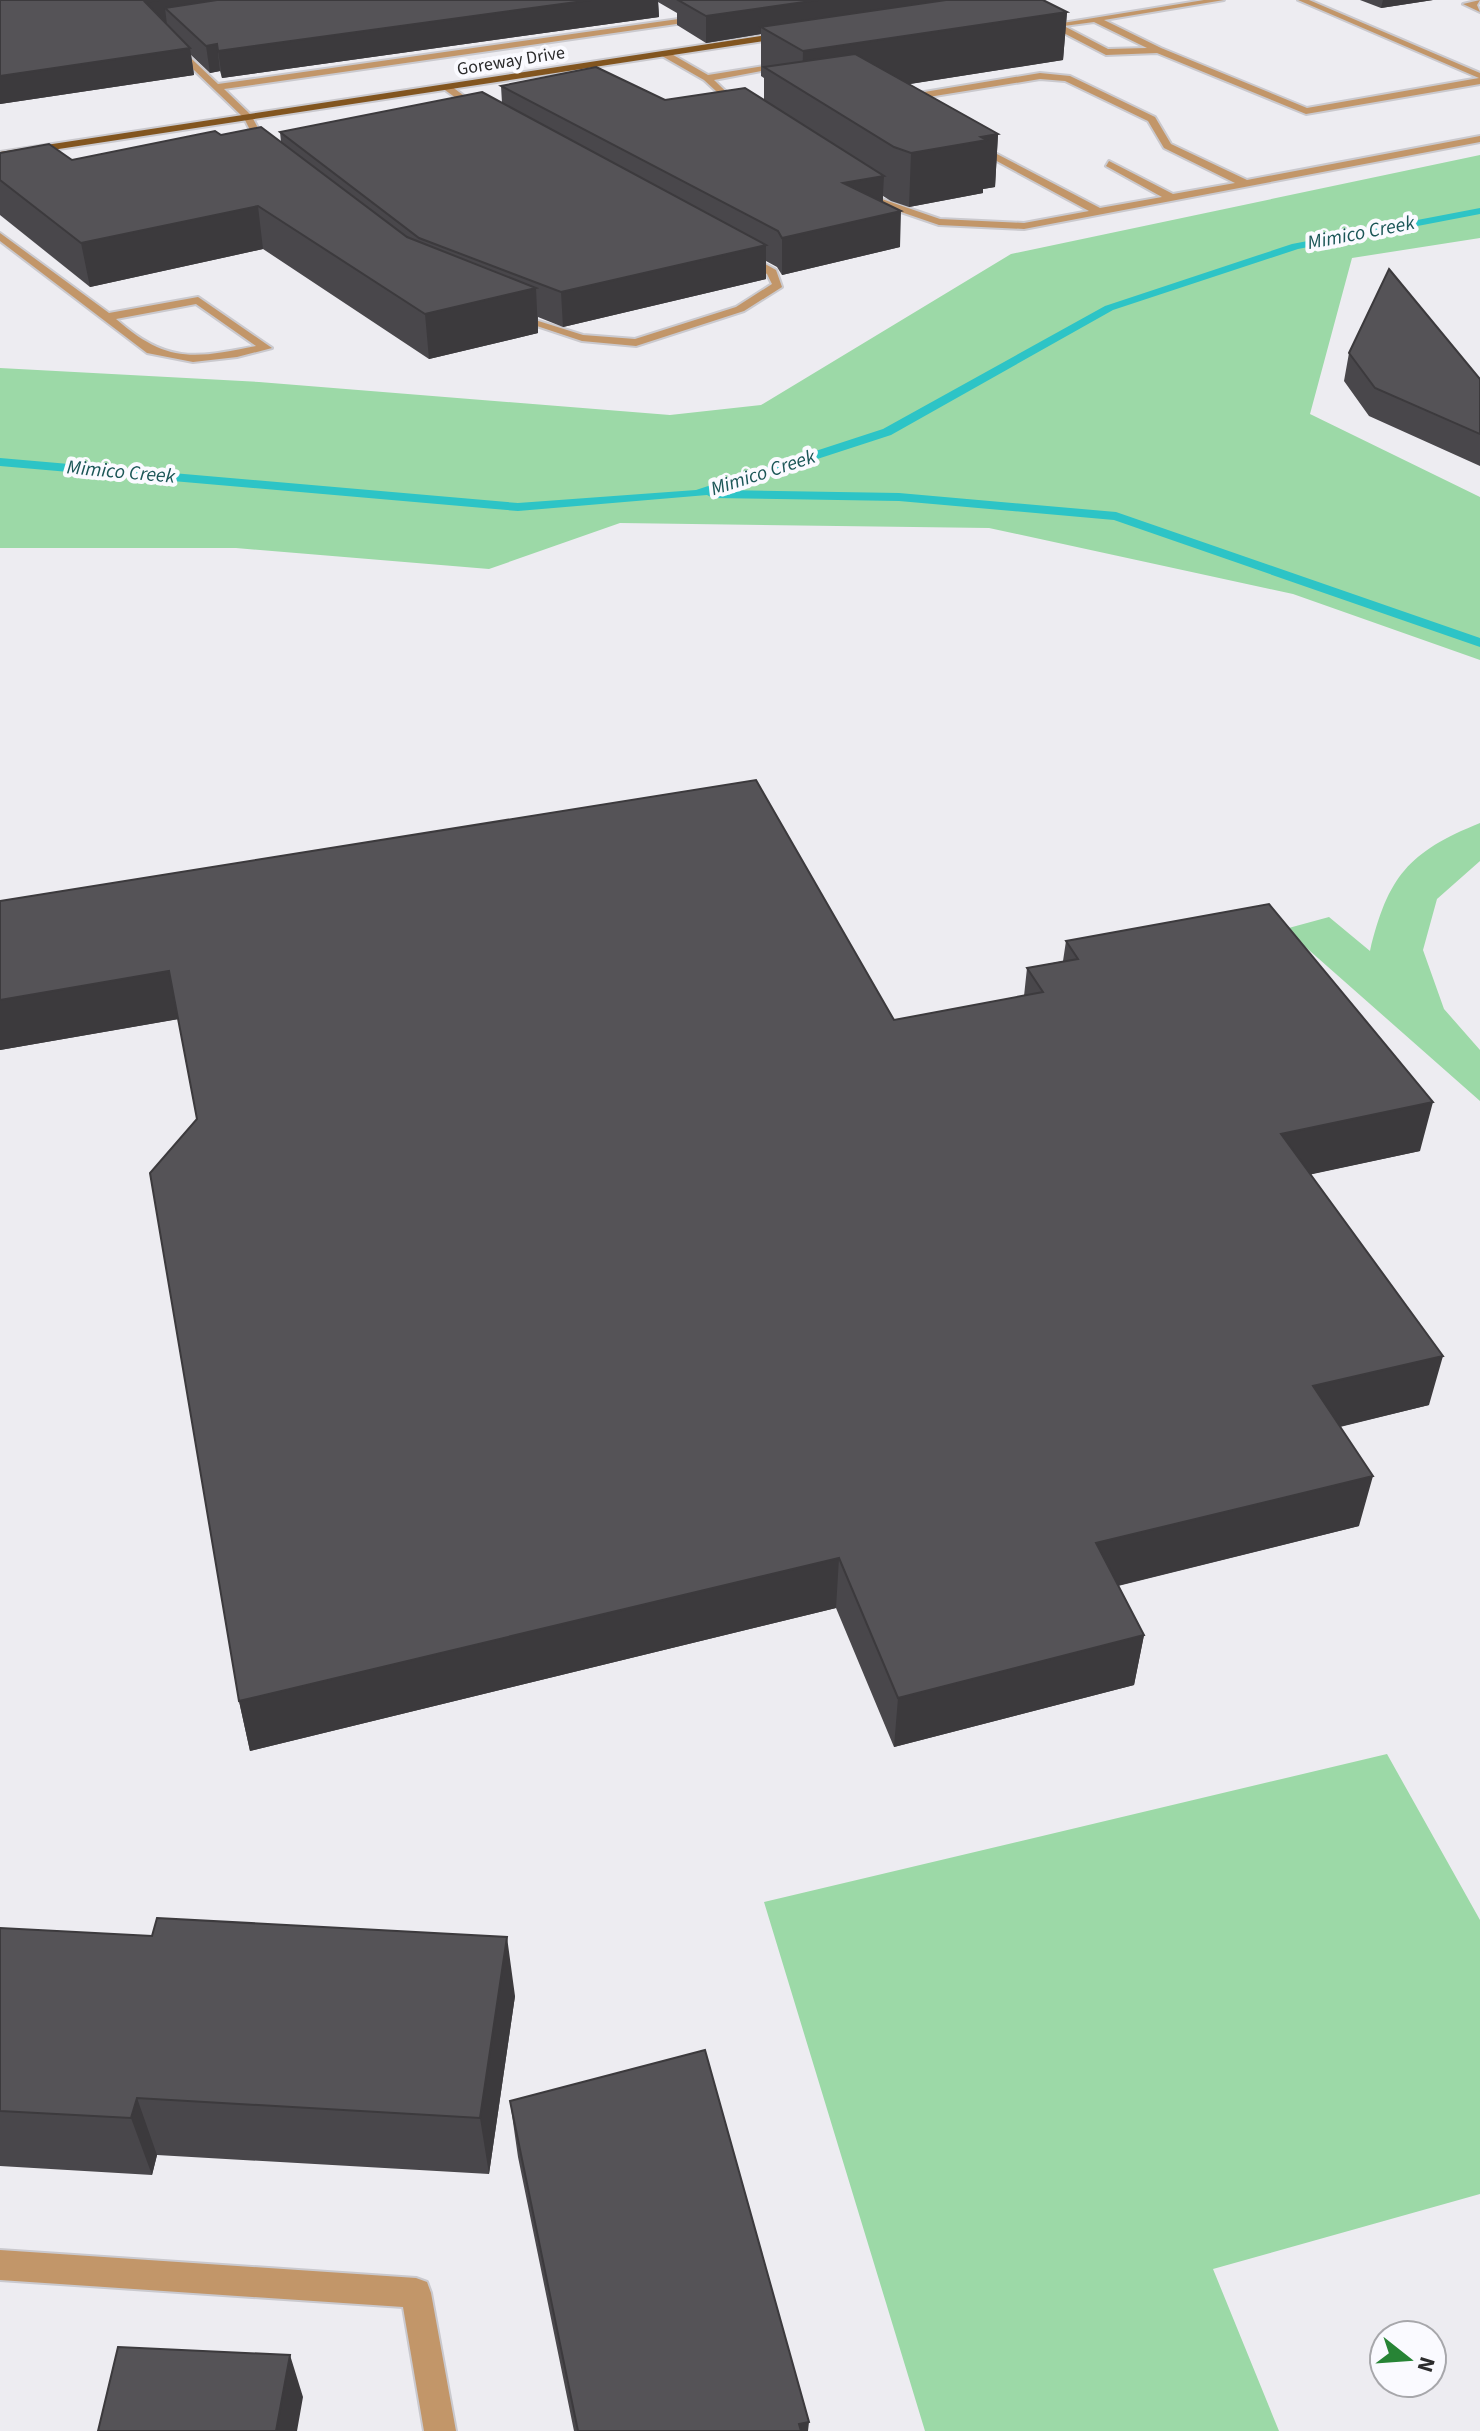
<svg xmlns="http://www.w3.org/2000/svg" width="1480" height="2431" font-family="'Source Sans 3',sans-serif">
  <style>
    .green { fill: #9cd9a7 }
    .lines { fill: none; stroke-linecap: round; stroke-linejoin: round }
    .stream { fill: #2dc4c6; fill-rule: evenodd }
    .minor-casing { stroke: #cac9ce; stroke-width: 4 }
    .major-casing { stroke: #cac9ce; stroke-width: 4 }
    .minor { fill: #c29669; fill-rule: evenodd }
    .major { fill: #82551f; fill-rule: evenodd }
    .wall { fill: #49474b }
    .shaded-wall { fill: #3c3a3d }
    .building { fill: #555357; stroke: #3c3a3d; stroke-width: 2 }
    .labels { text-anchor: middle; dominant-baseline: central; stroke-width: 8; stroke-linejoin: round; paint-order: stroke }
    .far-street-label { font-size: 18px; fill: #2b2b2c; stroke: #fafaff }
    .far-water-label { font-size: 20px; font-style: italic; fill: #1b5657; stroke: #fafaff }
  </style>
  <rect width="100%" height="100%" fill="#edecf1"/>
  <path class="green" d="M1480 155V238L1352 258 1310 414 1480 497V660L1293 594 989 528 620 523 489 569 236 548H0V368L259 382 670 415 761 405 1011 254Z
    M1480 823V861L1437 899 1423 950 1444 1009 1480 1050V1101L1285 929 1329 917 1370 951C1388 877 1408 852 1480 823Z
    M1387 1754 1480 1920V2194L1213 2269 1279 2431H925L764 1902Z"/>
  <g class="lines">
    <path class="stream" d="M1480 208V214L1298 249 1113 310 891 435 722 490 899 493 1116 512 1480 638V647L1114 520 899 501 713 498 707 495 518 511 0 466V458L518 503 696 490 883 429 1105 306 1292 244Z"/>
    <g class="minor-casing">
      <path id="minor" d="M1204 0H1224L1104 20 1161 48 1307 108 1479 78 1298 0H1309L1480 73V84L1306 114 1157 53 1106 55 1054 28 1038 27ZM1094 22 1147 48 1108 49 1064 26Z
        M1480 0 1477 5 1480 12 1463 4Z
        M707 15 704 20 224 89 251 115 271 152 266 155 261 152 244 118 168 45 175 43 218 84Z
        M662 52H668L708 75 789 62 793 65 714 80 743 108 740 113 704 80 662 56Z
        M1040 73 1070 76 1155 117 1171 144 1247 180 1480 136V142L1024 229 939 225 872 202 876 197 940 219 1024 223 1089 211 969 146 972 141 1100 208 1162 197 1106 166 1109 161 1173 194 1235 183 1164 148 1148 121 1065 81 1040 79 910 100 904 105 899 102 906 95Z
        M445 86H451L487 113 479 115 445 90Z
        M0 233 109 313 198 297 272 348 237 357 193 362 147 353 0 241ZM196 304 256 346C193 359 166 363 116 319Z
        M741 255H749L776 270 782 287 744 311 636 346 582 341 510 317 516 314 583 335 635 339 736 307 772 284 767 274 741 259Z
        M0 2250 416 2278 427 2282 431 2293 456 2431H424L403 2307 0 2280Z"/>
    </g>
    <g class="major-casing">
      <path id="major" d="M787 32 790 37 0 158V152Z"/>
    </g>
    <use href="#minor" class="minor"/>
    <use href="#major" class="major"/>
  </g>
  <path class="wall" d="M0 0H1043L1067 12 1063 60 909 84 998 134 995 187 983 189V193L909 207 891 201 883 196V202L900 247 782 275 777 267 766 261V279L563 327 538 317V333L429 359 263 249 90 287 0 215V153L72 160 221 135 281 142 280 132 502 103 501 86 665 100H764V78L761 76V34L706 43 677 25V13L658 2 659 17 222 78 220 71 210 73 191 55 194 75 0 104Z
    M1360 0H1433L1381 8Z
    M1349 353 1480 379V466L1369 416 1344 381Z
    M0 901 894 1020 1024 996 1027 968 1063 961 1066 941 1420 1151 1311 1174 1429 1405 1340 1427 1359 1526 1118 1586 1144 1635 1134 1685 894 1747 836 1608 250 1751 239 1701 197 1119 178 1019 0 1050Z
    M0 1928 515 1996 489 2174 157 2155 152 2175 0 2166Z
    M510 2101 808 2431H574L518 2157Z"/>
  <path class="shaded-wall" d="M159 0H342L165 8 167 25 145 2Z
    M591 0H658L659 17 222 78 218 51Z
    M818 0H955L761 27V34L706 43V16Z
    M1383 0H1433L1381 8Z
    M1067 12 1063 60 815 99 802 91 803 51Z
    M217 44 220 71 210 73 206 46Z
    M190 48 194 75 0 104V76Z
    M998 134 995 187 983 189V193L909 207 911 153Z
    M884 176 882 211 843 183Z
    M258 206 263 249 90 287 81 243Z
    M901 211 900 247 782 275V238Z
    M766 245V279L563 327 561 292Z
    M536 288 538 333 429 359 425 314Z
    M169 971 179 1019 0 1050V1000Z
    M1433 1102 1420 1151 1271 1183 1281 1134Z
    M1443 1356 1429 1405 1301 1436 1313 1386Z
    M1373 1476 1359 1526 1088 1593 1096 1543Z
    M839 1558 836 1608 250 1751 239 1701Z
    M1144 1635 1134 1685 894 1747 898 1698Z
    M507 1937 515 1996 489 2174 480 2118Z
    M137 2098 157 2155 152 2175 131 2118Z
    M290 2355 303 2397 297 2431H276Z
    M809 2422 808 2431H799V2424Z"/>
  <path class="building" d="M0 0H159L145 2 190 48 0 76Z
    M217 0H591L218 51 217 44 206 46 165 8Z
    M678 0H818L706 16Z
    M946 0H1043L1067 12 803 51 761 27Z
    M855 54 998 134 981 137 987 140 911 153 894 147 764 67Z
    M596 67 665 100 745 88 884 176 843 183 901 211 782 238 778 231 501 86Z
    M482 92 766 245 561 292 419 238 280 132Z
    M261 127 407 237 536 288 425 314 258 206 81 243 0 180V153L49 144 72 160 215 131 221 135Z
    M1389 269 1480 379V434L1375 388 1349 353Z
    M756 780 894 1020 1043 992 1027 968 1078 959 1066 941 1269 904 1433 1102 1281 1134 1443 1356 1313 1386 1373 1476 1096 1543 1144 1635 898 1698 839 1558 239 1701 150 1173 197 1119 169 971 0 1000V901Z
    M157 1918 507 1937 480 2118 137 2098 131 2118 0 2111V1928L152 1936Z
    M705 2050 809 2422 799 2424 801 2431H578L510 2101Z
    M118 2347 290 2355 276 2431H98Z"/>
  <g class="labels">
    <g class="far-street-label">
      <text transform="translate(511 61) rotate(-9)">Goreway Drive</text>
    </g>
    <g class="far-water-label">
      <text transform="translate(1361 233) rotate(-11)">Mimico Creek</text>
      <text transform="translate(121 472) rotate(5)">Mimico Creek</text>
      <text transform="translate(763 473) rotate(-18)">Mimico Creek</text>
    </g>
  </g>
  <g transform="translate(1408 2359) rotate(107)"><circle r="38" fill="#fafaff" stroke="#a7a7ab" stroke-width="2"/>
  <path d="M0-6L14 30L0 20L-14 30Z" fill="#278435"/>
  <text y="-12" font-size="22" font-weight="bold" text-anchor="middle" fill="#2b2b2c">N</text>
  </g>
</svg>
